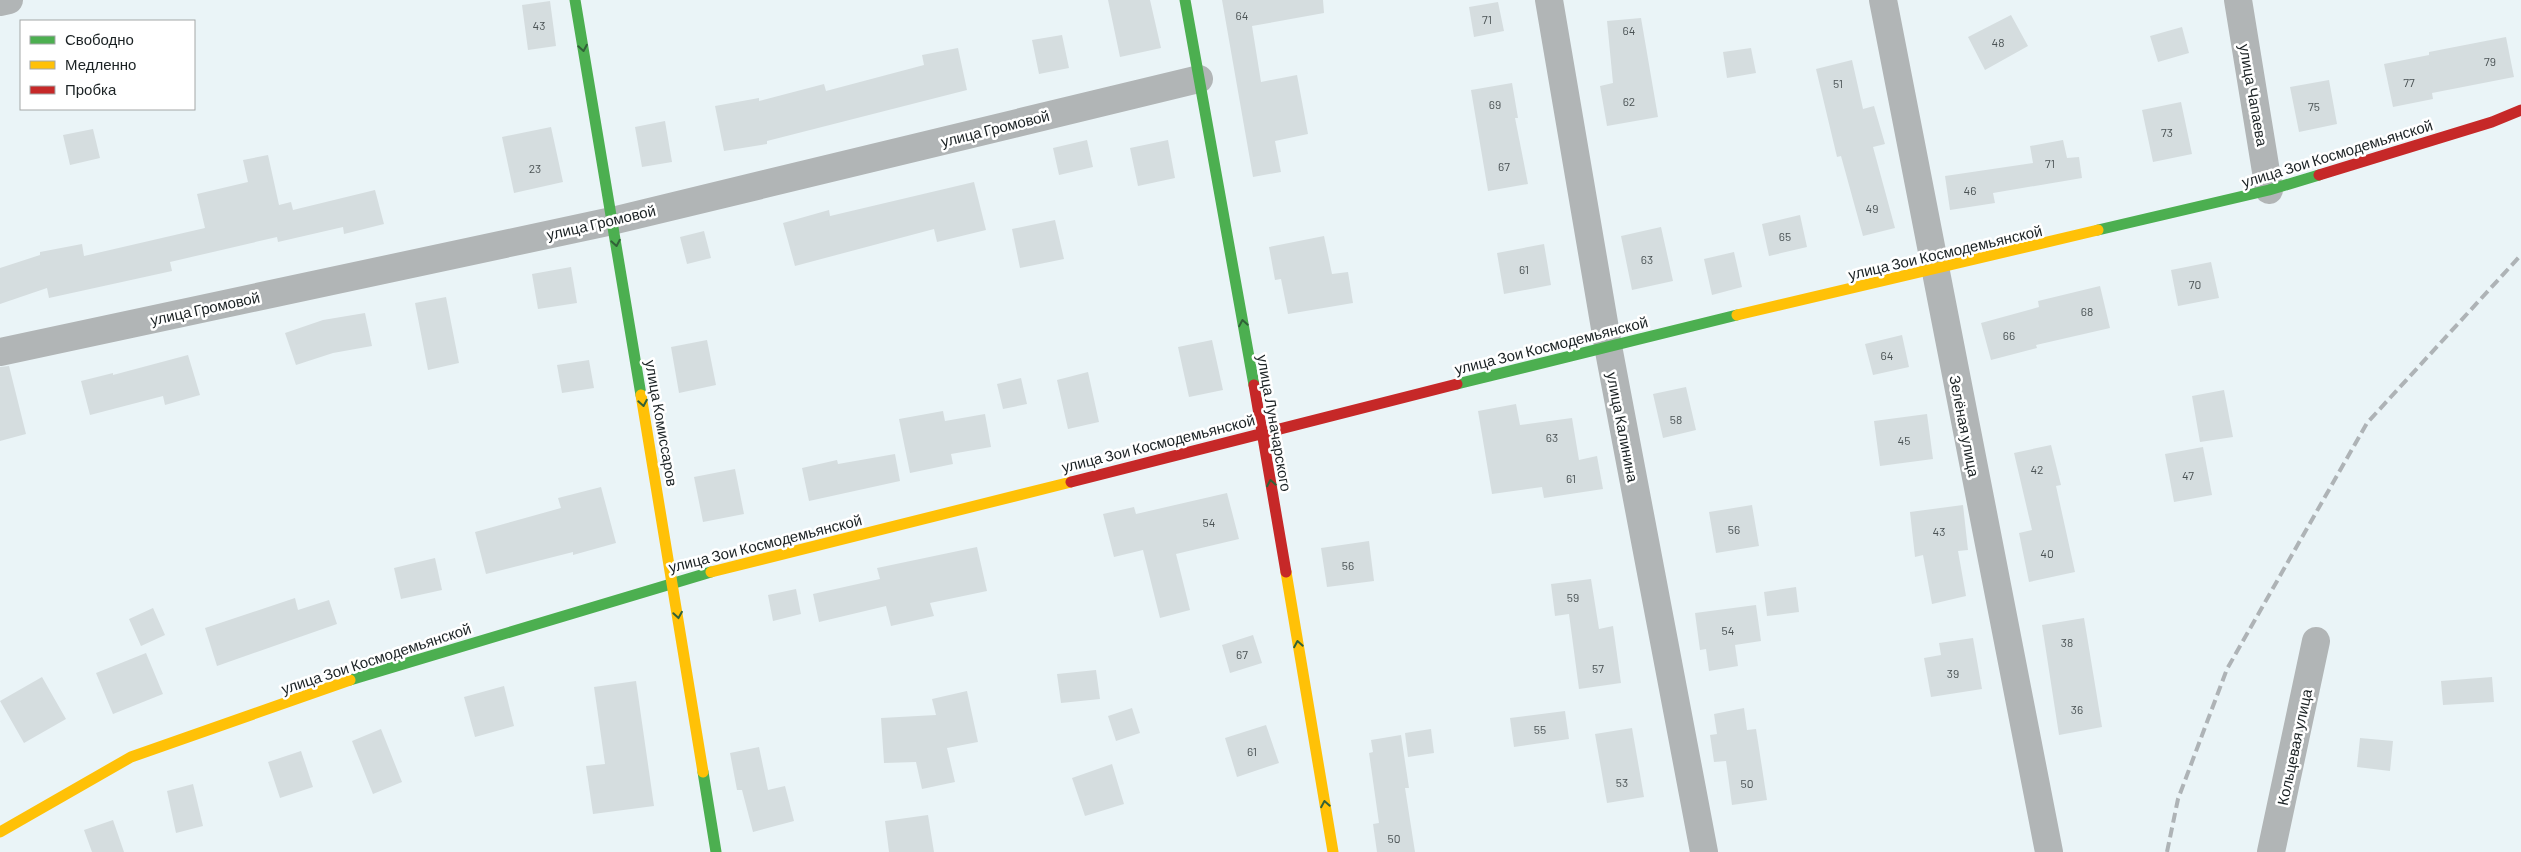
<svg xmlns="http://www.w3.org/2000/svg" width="2521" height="852" font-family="Barlow,sans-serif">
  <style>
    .building { fill: #d5dddf }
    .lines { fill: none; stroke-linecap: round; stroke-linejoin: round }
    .street { stroke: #b1b5b6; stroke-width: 28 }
    .fast { stroke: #4caf50; stroke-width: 11 }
    .slow { stroke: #ffc107; stroke-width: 11 }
    .jam { stroke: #c62828; stroke-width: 11 }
    .rail { stroke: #aeb3b6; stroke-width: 4; stroke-dasharray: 10 5; stroke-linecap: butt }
    .oneway { stroke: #316138 }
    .labels { text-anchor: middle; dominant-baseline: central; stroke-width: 5; stroke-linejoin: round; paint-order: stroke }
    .number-label { font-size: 12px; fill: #4a5254 }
    .street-label { font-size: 15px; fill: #1b2224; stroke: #fff }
  </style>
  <rect width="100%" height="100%" fill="#eaf4f7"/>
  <path class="building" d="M1108 0H1150L1161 48 1120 57Z
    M1222 0H1323L1324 13 1252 26 1261 82 1297 75 1308 134 1275 141 1281 172 1253 177Z
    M550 1 556 46 528 50 522 5Z
    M1498 2 1504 31 1474 37 1469 7Z
    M2011 15 2028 46 1985 70 1968 37Z
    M1641 18 1658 117 1607 126 1600 86 1613 83 1607 21Z
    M2182 27 2189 53 2158 62 2150 36Z
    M1062 35 1069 68 1039 74 1032 40Z
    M2506 37 2514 77 2432 93 2433 99 2393 107 2384 64 2429 55V52Z
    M958 48 967 90 767 141V144L724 151 715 106 759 98V101L824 84 826 91 924 65 922 55Z
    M1751 48 1756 73 1727 78 1723 52Z
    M1852 60 1863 109 1874 106 1885 144 1873 147 1895 228 1863 236 1841 156 1837 157 1816 69Z
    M2329 80 2337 124 2299 132 2290 87Z
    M1512 83 1518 118H1515L1528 184 1488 191 1471 90Z
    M2181 102 2192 154 2153 162 2142 110Z
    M665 121 672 162 642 167 635 127Z
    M551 127 563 182 514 193 502 137Z
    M93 129 100 158 70 165 63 135Z
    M1087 140 1093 167 1059 175 1053 148Z
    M1168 140 1175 178 1138 186 1130 148Z
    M2063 140 2067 158 2079 157 2082 178 1993 193 1995 203 1950 210 1945 176 2033 163 2030 146Z
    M268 155 279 205 291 202 293 210 375 190 384 224 344 234 343 227 278 242 277 237 170 262 172 271 49 298 47 288 0 304V268L40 255V252L82 244 84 256 205 228 197 194 248 182 243 160Z
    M974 182 986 230 937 242 934 229 795 266 783 223 829 210 830 216Z
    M1800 215 1807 247 1769 256 1762 224Z
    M1055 220 1064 259 1020 268 1012 229Z
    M1661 227 1673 281 1632 290 1621 236Z
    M704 231 711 258 687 264 680 237Z
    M1324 236 1332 274 1348 272 1353 303 1288 314 1281 279 1275 280 1269 247Z
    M1544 244 1551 285 1504 294 1497 253Z
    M1734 252 1742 287 1712 295 1704 259Z
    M2211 262 2219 298 2178 306 2171 270Z
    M571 267 577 303 538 309 532 274Z
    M2100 286 2110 328 2036 345 2037 348 1991 360 1981 323 2039 307 2038 301Z
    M446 297 459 363 428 370 415 303Z
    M365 313 372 346 333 353 296 365 285 333 323 320Z
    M1902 335 1909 367 1873 375 1865 344Z
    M707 340 716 385 679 393 671 347Z
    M1212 340 1223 390 1189 397 1178 347Z
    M188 355 200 395 165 405 163 396 90 415 81 381 113 373V375Z
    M589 360 594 388 562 393 557 365Z
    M9 366 26 434 0 441V367Z
    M1088 372 1099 422 1068 429 1057 380Z
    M1021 378 1027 404 1003 409 997 384Z
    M1686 387 1696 430 1663 438 1653 394Z
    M2224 390 2233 437 2200 442 2192 396Z
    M1516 404 1520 425 1572 418 1579 460 1597 456 1603 489 1544 498 1542 487 1492 494 1478 411Z
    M943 411 945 421 985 414 991 447 951 454 953 464 910 473 899 419Z
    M1927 414 1933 459 1880 466 1874 421Z
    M2051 445 2061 485 2056 486 2075 572 2029 582 2019 533 2032 530 2014 453Z
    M2203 447 2212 495 2174 502 2165 454Z
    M895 454 900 481 809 501 802 468 837 460 838 464Z
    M735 469 744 514 703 522 694 477Z
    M601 487 616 543 573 555V552L486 574 475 532 561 508 558 498Z
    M1227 493 1239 539 1176 554 1190 610 1160 618 1143 550 1114 557 1103 514 1134 507 1136 514Z
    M1752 505 1759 546 1716 553 1709 512Z
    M1963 505 1968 550 1958 551 1966 596 1932 604 1923 555 1915 557 1910 512Z
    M1369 541 1374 581 1327 587 1321 548Z
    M977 547 987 591 930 603 934 616 891 626 886 606 819 622 813 594 880 579 877 568Z
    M435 558 442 590 401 599 394 568Z
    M1591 579 1599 629 1613 626 1621 683 1579 689 1569 614 1555 616 1551 584Z
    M1796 587 1799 612 1767 616 1764 592Z
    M796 589 801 614 773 621 768 595Z
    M295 598 298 610 329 600 337 624 217 666 205 628Z
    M1756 605 1761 641 1735 645 1738 666 1709 671 1706 649 1700 650 1695 613Z
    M153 608 165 635 141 646 129 619Z
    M2084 618 2102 727 2059 735 2042 625Z
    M1253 635 1262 663 1230 673 1222 645Z
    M1973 638 1982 689 1931 697 1924 658 1941 655 1939 643Z
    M146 653 163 694 113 714 96 673Z
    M1096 670 1100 699 1061 703 1057 674Z
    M42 677 66 719 24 743 0 701Z
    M2492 677 2494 702 2443 705 2441 681Z
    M636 681 654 806 593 814 586 766 605 764 594 687Z
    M504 686 514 726 475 737 464 697Z
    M967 691 978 742 947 748 955 782 922 789 916 762 884 763 881 718 936 715 932 699Z
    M1132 708 1140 733 1116 741 1108 716Z
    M1744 708 1747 730 1756 729 1767 800 1732 805 1726 761 1714 762 1710 735 1717 734 1714 714Z
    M1565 711 1569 739 1514 747 1510 718Z
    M1266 725 1279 763 1237 777 1225 738Z
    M1632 728 1644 797 1607 803 1595 734Z
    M381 729 402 782 373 794 352 741Z
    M1431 729 1434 753 1408 757 1405 733Z
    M1401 735 1409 788H1405L1415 852H1377L1373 824 1379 823 1369 753 1373 752 1371 740Z
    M2360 738 2393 741 2390 771 2357 767Z
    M759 747 768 790 785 786 794 821 753 832 742 790H737L730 753Z
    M301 751 313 787 280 798 268 762Z
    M1112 764 1124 804 1085 816 1072 778Z
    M193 784 203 826 176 833 167 791Z
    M928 815 934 852H889L885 821Z
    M113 820 124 852H92L84 830Z"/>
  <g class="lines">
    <path class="street" d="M1549 0 1608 346 1704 852
      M1883 0 2049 852
      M2238 0 2269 190
      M0 2 9 0
      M0 352 612 221 1199 79
      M2271 852 2316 641"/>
    <path class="fast" d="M575 0 641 395
      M1185 0 1254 385
      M2098 230 2269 190 2319 175
      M1457 384 1737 315
      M350 680 711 572
      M703 772 716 852"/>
    <path class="slow" d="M1737 315 2098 230
      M641 395 703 772
      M711 572 1071 482
      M1286 572 1333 852
      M0 832 131 757 350 680"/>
    <path class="jam" d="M2319 175 2492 122 2521 110
      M1254 385 1286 572
      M1071 482 1457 384"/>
    <path class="rail" d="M2167 852 2178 799 2227 669 2367 423 2521 255"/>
  </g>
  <defs><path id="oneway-chevron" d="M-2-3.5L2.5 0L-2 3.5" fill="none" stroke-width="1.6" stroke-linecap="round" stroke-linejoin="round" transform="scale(1.25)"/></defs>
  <g class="oneway">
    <use href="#oneway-chevron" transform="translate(583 48) rotate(80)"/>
    <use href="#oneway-chevron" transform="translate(616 243) rotate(80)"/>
    <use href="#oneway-chevron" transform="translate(1243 323) rotate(-100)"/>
    <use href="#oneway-chevron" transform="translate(643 403) rotate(80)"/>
    <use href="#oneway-chevron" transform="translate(1271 483) rotate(-100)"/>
    <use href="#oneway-chevron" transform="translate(678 615) rotate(81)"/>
    <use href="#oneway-chevron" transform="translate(1298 644) rotate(-100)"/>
    <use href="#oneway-chevron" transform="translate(1325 804) rotate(-100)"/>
  </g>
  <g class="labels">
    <g class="number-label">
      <text x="1242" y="15">64</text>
      <text x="1487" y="19">71</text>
      <text x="539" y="25">43</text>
      <text x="1629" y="30">64</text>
      <text x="1998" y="42">48</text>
      <text x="2490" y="61">79</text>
      <text x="2409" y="82">77</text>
      <text x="1838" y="83">51</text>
      <text x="1629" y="101">62</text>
      <text x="1495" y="104">69</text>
      <text x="2314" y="106">75</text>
      <text x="2167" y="132">73</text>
      <text x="2050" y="163">71</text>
      <text x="1504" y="166">67</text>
      <text x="535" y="168">23</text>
      <text x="1970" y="190">46</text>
      <text x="1872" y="208">49</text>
      <text x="1785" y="236">65</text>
      <text x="1647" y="259">63</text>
      <text x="1524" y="269">61</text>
      <text x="2195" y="284">70</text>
      <text x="2087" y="311">68</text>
      <text x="2009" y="335">66</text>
      <text x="1887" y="355">64</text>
      <text x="1676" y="419">58</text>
      <text x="1552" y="437">63</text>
      <text x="1904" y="440">45</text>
      <text x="2037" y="469">42</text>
      <text x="2188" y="475">47</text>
      <text x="1571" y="478">61</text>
      <text x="1209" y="522">54</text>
      <text x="1734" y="529">56</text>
      <text x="1939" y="531">43</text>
      <text x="2047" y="553">40</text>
      <text x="1348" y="565">56</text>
      <text x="1573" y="597">59</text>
      <text x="1728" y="630">54</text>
      <text x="2067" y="642">38</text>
      <text x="1242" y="654">67</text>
      <text x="1598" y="668">57</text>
      <text x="1953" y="673">39</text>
      <text x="2077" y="709">36</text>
      <text x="1540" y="729">55</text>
      <text x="1252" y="751">61</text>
      <text x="1622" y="782">53</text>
      <text x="1747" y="783">50</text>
      <text x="1394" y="838">50</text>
    </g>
    <g class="street-label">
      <text transform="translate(2254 95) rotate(80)">улица Чапаева</text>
      <text transform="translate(995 128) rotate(-14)">улица Громовой</text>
      <text transform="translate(2337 153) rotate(-17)">улица Зои Космодемьянской</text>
      <text transform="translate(601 222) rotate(-13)">улица Громовой</text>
      <text transform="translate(1945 252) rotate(-13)">улица Зои Космодемьянской</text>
      <text transform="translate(205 308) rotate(-12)">улица Громовой</text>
      <text transform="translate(1551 345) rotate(-14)">улица Зои Космодемьянской</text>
      <text transform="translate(662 423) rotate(80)">улица Комиссаров</text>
      <text transform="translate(1275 423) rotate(80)">улица Луначарского</text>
      <text transform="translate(1965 426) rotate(79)">Зелёная улица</text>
      <text transform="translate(1623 427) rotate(79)">улица Калинина</text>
      <text transform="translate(1158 443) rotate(-14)">улица Зои Космодемьянской</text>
      <text transform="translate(765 543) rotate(-14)">улица Зои Космодемьянской</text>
      <text transform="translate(376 658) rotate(-18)">улица Зои Космодемьянской</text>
      <text transform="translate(2294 747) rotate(-78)">Кольцевая улица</text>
    </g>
  </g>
  <rect x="20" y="20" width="175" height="90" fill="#ffffff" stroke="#a4a7a7"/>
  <rect x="30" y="36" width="25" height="8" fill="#4caf50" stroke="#a4a7a7"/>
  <text x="65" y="45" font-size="15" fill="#1b2224">Свободно</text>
  <rect x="30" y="61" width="25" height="8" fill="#ffc107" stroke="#a4a7a7"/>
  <text x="65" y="70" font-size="15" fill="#1b2224">Медленно</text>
  <rect x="30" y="86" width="25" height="8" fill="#c62828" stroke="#a4a7a7"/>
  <text x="65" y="95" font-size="15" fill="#1b2224">Пробка</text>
</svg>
